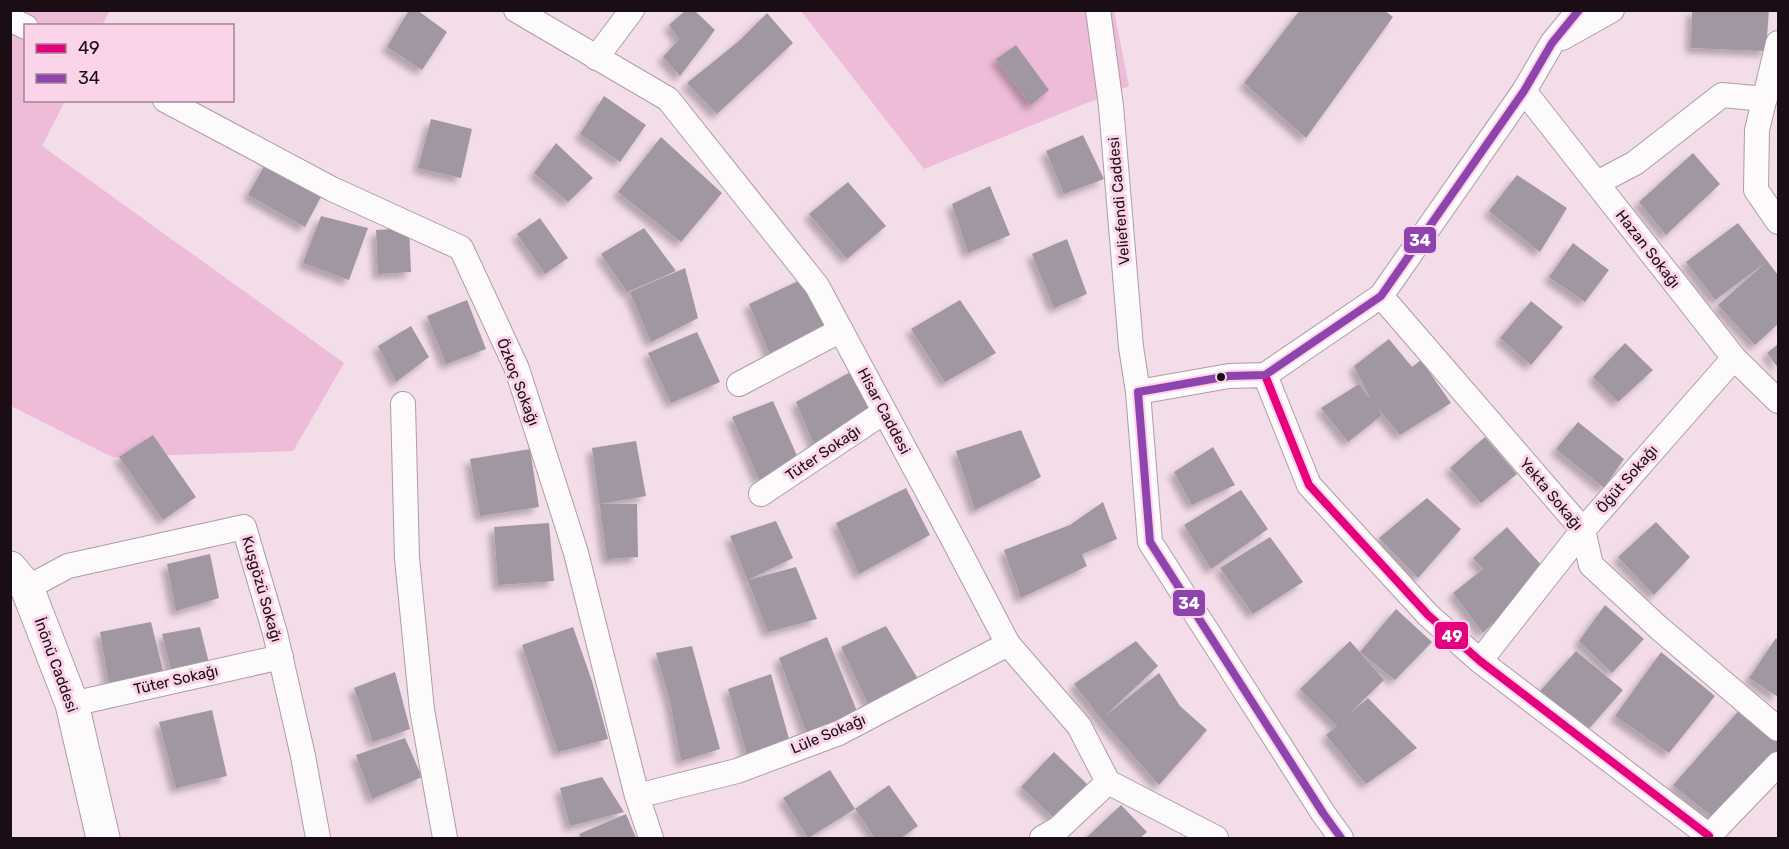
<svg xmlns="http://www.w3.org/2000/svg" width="1789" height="849" font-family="Rubik,sans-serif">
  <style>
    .green { fill: #eebbd8 }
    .building { fill: #a097a2; filter: url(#shadow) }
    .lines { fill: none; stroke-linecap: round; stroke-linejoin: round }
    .minor-casing { stroke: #ad9ca5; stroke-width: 26 }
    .secondary-casing { stroke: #ad9ca5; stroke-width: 35 }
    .minor { stroke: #fdfafc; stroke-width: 24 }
    .secondary { stroke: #fdfafc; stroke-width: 33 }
    .bus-1-casing { stroke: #fcd4ea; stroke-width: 12 }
    .bus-2-casing { stroke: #fcd4ea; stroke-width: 12 }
    .bus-1 { stroke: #e5007d; stroke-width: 8 }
    .bus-2 { stroke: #8e44ad; stroke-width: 8 }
    .bus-dot { fill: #1a0d15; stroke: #fcd4ea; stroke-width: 2 }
    .labels { text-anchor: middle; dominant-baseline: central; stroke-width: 6; stroke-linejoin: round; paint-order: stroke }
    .street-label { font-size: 15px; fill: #1a0d15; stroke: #fcd4ea }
    .line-badge { stroke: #fcd4ea; stroke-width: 2 }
    .badge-label { font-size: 16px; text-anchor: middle; font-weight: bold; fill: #fff }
  </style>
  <defs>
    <filter id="shadow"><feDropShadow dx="-5.5" dy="5.5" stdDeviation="3" flood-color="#0004"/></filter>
  </defs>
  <rect width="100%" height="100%" fill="#f3dde9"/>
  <path class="green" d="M10 11H110L102 25 26 26V100L65 101 42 146 344 363 293 451 112 457 11 406Z
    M801 11H1114L1129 86 924 169Z"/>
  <path class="building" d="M409 10H417L447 32 422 70 387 47Z
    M686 10H694L715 30 680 76 663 57 679 39 669 25Z
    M1300 10H1384L1393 17 1306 138 1244 83Z
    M1692 10H1769L1766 51 1691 48Z
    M767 13 793 43 717 114 687 83 739 41Z
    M1016 45 1049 90 1031 105 996 59Z
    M604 96 646 125 620 162 580 134Z
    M431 119 472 129 461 178 418 168Z
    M1083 135 1104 179 1064 194 1046 151Z
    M661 137 722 193 681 242 618 192Z
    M556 143 593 178 568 202 534 173Z
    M1693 153 1720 184 1666 235 1639 202Z
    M267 161 323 193 305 227 248 195Z
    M1517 175 1567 208 1540 252 1489 211Z
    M848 182 886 226 847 259 809 214Z
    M990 186 1010 235 968 253 952 204Z
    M321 216 368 228 349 280 303 263Z
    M540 218 568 258 545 274 517 234Z
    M1738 223 1778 275V324L1755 345 1718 305 1765 263 1715 300 1686 262Z
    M409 228 411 272 378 274 376 230Z
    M644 228 676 271 627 292 601 254Z
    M1067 239 1087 294 1054 308 1032 254Z
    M1573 243 1609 270 1585 302 1549 277Z
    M685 268 698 318 651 342 630 292Z
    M809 276 830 327 771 357 749 304Z
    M467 300 486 349 446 364 427 316Z
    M960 300 996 353 945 382 911 329Z
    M1531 301 1563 327 1531 365 1500 338Z
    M411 326 429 357 396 382 378 346Z
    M697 332 720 382 671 403 648 353Z
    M1389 339 1412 367 1421 360 1451 403 1400 435 1377 407 1382 415 1348 442 1321 408 1359 384 1371 400 1354 366Z
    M1625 343 1653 370 1618 402 1593 377Z
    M1778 344V368L1767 353Z
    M854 370 884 412 816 449 796 402Z
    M773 401 798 458 759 480 732 417Z
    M1578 422 1624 459 1604 488 1556 449Z
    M1021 430 1041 477 975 510 956 451Z
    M153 435 196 497 163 520 119 457Z
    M1485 437 1517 474 1481 503 1450 468Z
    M636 441 646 496 600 504H637L638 557 607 559 592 448Z
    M1213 447 1235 485 1192 505 1174 472Z
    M530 449 539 507 480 516 470 459Z
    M906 488 930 535 859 574 836 523Z
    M1241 490 1268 529 1211 569 1184 525Z
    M1427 498 1461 529 1418 578 1379 538Z
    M1103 502 1117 539 1082 554 1087 566 1021 598 1004 550 1070 525Z
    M776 521 793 558 748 580 796 567 817 619 768 632 730 536Z
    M1656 522 1690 557 1654 595 1618 557Z
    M549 523 554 581 498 585 494 527Z
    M1507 527 1544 568 1515 602 1483 633 1453 593 1483 569 1473 558Z
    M1270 537 1303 582 1253 614 1220 568Z
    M210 554 219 598 176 611 167 564Z
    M1605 605 1644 639 1612 673 1579 641Z
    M1396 609 1432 642 1395 680 1360 652Z
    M151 622 165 679 111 695 100 632Z
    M886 626 918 679 869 706 841 647Z
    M200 627 210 667 173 677 162 634Z
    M573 627 592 681 608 739 558 752 522 645Z
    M827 637 861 721 810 743 779 658Z
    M1776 638 1778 641V697L1749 678Z
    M1136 641 1158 666 1105 716 1159 673 1180 706 1207 730 1159 785 1101 719 1074 684Z
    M1350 641 1384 680 1347 716 1368 698 1417 748 1366 784 1326 735 1337 726 1300 689Z
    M692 646 720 749 681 761 670 701 656 653Z
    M1576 651 1623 690 1586 732 1540 691Z
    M1661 652 1715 696 1669 753 1615 716Z
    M395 672 410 729 373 742 354 688Z
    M771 674 789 739 748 758 728 689Z
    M1742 707 1778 742V761L1715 819 1673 785Z
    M212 710 227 776 176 788 159 722Z
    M405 738 422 777 372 799 356 755Z
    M1054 752 1087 784 1054 818 1021 787Z
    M830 770 855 809 889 785 918 826 901 838H875L855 809 808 838 783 798Z
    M602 777 624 812 570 826 560 788Z
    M1121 805 1147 832 1140 838H1086Z
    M626 814 636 838H581L579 834Z"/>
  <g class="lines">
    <g class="minor-casing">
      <path id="minor" d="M516 10 668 99 817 286 953 539 1008 644 1079 726 1108 782 1216 838
        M1098 10 1111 106 1131 347 1138 392
        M10 19 26 27
        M1562 38 1612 10
        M1778 43 1757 130 1756 190 1778 222
        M596 58 632 10
        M1524 91 1734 358 1778 401
        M165 100 332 189 461 248 517 369 563 512 576 553 637 796 651 838
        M1597 183 1635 163 1722 95 1765 99
        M1381 296 1583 530 1591 565 1659 628 1778 729
        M1265 375 1309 485 1428 615 1480 661 1709 836
        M739 384 841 330
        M403 404 407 558 422 710 445 838
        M761 494 884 412
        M27 588 68 566 244 527 275 633 303 756 318 838
        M1480 661 1583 530 1734 358
        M72 704 281 657
        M637 796 737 771 839 733 1008 644
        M1042 838 1059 828 1108 782
        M1341 838 1323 813 1150 542 1138 392 1229 376 1265 375 1381 296 1524 91 1552 43 1579 10
        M1707 838 1778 764"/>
    </g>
    <g class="secondary-casing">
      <path id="secondary" d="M10 568 27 588 72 704 103 838"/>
    </g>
    <use href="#minor" class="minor"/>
    <use href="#secondary" class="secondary"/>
    <g class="bus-1-casing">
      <path id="bus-1" d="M1265 375 1309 485 1428 615 1480 661 1709 836"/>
    </g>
    <g class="bus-2-casing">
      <path id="bus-2" d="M1341 838 1323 813 1150 542 1138 392 1229 376 1265 375 1381 296 1524 91 1552 43 1579 10"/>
    </g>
    <use href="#bus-1" class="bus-1"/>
    <use href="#bus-2" class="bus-2"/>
  </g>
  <circle class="bus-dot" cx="1221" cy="377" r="5"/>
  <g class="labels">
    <g class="street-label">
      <text transform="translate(1119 201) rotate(-95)">Veliefendi Caddesi</text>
      <text transform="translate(1648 249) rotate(52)">Hazan Sokağı</text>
      <text transform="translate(518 382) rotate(69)">Özkoç Sokağı</text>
      <text transform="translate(884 411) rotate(62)">Hisar Caddesi</text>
      <text transform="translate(823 453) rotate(-34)">Tüter Sokağı</text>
      <text transform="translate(1627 479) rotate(-49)">Öğüt Sokağı</text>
      <text transform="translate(1551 494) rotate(50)">Yekta Sokağı</text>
      <text transform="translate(262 589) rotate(74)">Kuşgözü Sokağı</text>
      <text transform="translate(56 665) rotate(70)">İnönü Caddesi</text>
      <text transform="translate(176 680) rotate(-13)">Tüter Sokağı</text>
      <text transform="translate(828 734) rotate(-23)">Lüle Sokağı</text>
    </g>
  </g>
  <g class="line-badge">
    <rect x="1403" y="226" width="34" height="28" rx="6" fill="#8e44ad"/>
    <rect x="1172" y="589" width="34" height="28" rx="6" fill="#8e44ad"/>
    <rect x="1434" y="621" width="35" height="29" rx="6" fill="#e5007d"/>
  </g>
  <g class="badge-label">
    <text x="1420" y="246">34</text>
    <text x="1189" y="609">34</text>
    <text x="1452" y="642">49</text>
  </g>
  <rect width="1789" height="849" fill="none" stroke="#1a0d15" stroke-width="24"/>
  <rect x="24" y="24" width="210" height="78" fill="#fcd4ea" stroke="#a28495" stroke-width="1.5"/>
  <rect x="36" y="44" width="30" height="9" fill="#e5007d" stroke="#a28495" stroke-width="1.5"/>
  <text x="78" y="54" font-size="18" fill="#1a0d15">49</text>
  <rect x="36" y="74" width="30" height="9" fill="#8e44ad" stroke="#a28495" stroke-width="1.5"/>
  <text x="78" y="84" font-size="18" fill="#1a0d15">34</text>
</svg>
